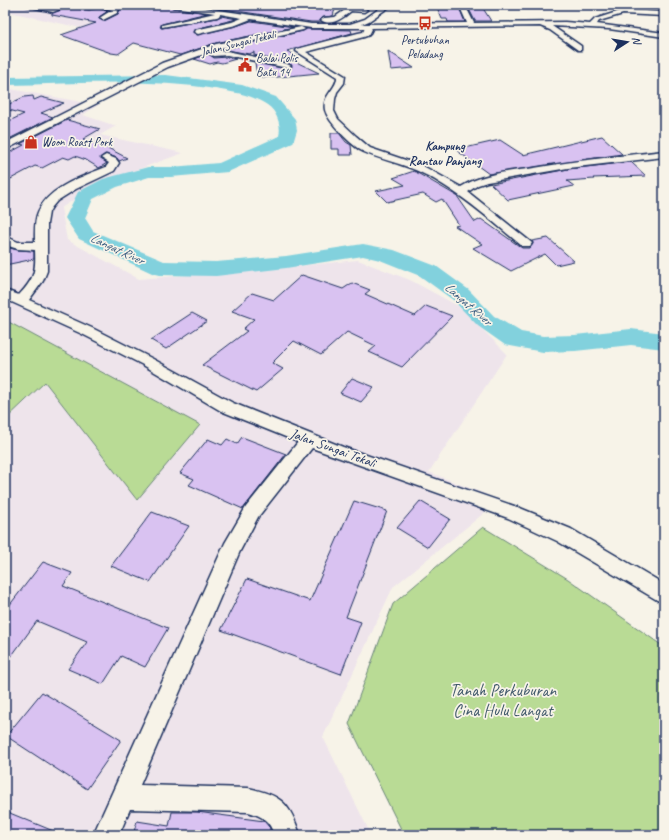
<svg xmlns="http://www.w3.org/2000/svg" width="669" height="840" font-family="Caveat,sans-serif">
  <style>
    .built { fill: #eee4eb }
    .green { fill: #b9db95; stroke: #6a857a }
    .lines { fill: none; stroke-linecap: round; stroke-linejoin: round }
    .river { fill: #82d1dd; fill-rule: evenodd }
    .building { fill: #d9c2f1; stroke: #1b2f5e }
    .minor-casing { stroke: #1b2f5e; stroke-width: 3 }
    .minor { fill: #f7f3e8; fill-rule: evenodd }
    .labels { text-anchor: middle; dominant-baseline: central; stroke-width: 3.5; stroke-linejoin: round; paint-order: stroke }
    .far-poi-label { font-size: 12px; fill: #1b2f5e; stroke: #f7f3e8; text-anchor: start }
    .far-street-label { font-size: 12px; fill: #1b2f5e; stroke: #f7f3e8 }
    .far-neighbourhood-label { font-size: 13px; font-weight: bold; fill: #1b2f5e; stroke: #f7f3e8 }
    .far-water-label { font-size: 13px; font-style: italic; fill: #35587e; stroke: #f7f3e8 }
    .street-label { font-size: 14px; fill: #1b2f5e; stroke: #f7f3e8 }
    .near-park-label { font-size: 17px; fill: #425a6c; stroke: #f7f3e8 }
  </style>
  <rect width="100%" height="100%" fill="#f7f3e8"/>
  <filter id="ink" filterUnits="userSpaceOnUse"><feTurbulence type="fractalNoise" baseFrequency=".025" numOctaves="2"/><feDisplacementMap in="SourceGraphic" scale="8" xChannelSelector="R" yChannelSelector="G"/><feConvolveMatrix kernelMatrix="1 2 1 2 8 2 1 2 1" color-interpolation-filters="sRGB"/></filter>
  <g filter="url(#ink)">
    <path class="built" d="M13 5H149L117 36 5 11V7Z
      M249 19 300 27 363 28 364 32 258 58 216 49 222 47 205 40 200 32Z
      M5 88 98 105 83 115 116 126 100 135 183 153 98 184 61 208 67 240 139 279 277 268 358 260 410 280 460 307 507 354 429 472 500 500 393 587 323 737 371 835H5V420L45 382 137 499 199 425 5 320Z"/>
    <path class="green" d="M5 320 200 425 137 500 45 382 5 420Z
      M483 527 568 579 664 647V835H404L349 724 393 604Z"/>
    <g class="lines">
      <path class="river" d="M166 75 242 85 276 97 295 119 297 130 293 143 228 172 171 177H149L117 187 93 199 85 218 93 231 164 261 216 262 286 256 363 244 394 250 436 266 469 290 494 316 521 332 543 336 575 335 631 329 664 333V349L631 345 575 351 543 352 505 345 478 326 453 300 420 276 380 260 363 256 286 268 216 276 160 275 152 273 79 239 65 218 78 192 103 179 148 167H171L219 163 279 136C282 124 276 109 264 103 249 94 232 92 215 89 146 78 75 84 5 85V77Z"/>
    </g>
    <path class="building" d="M111 5H169L173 8 207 13 162 24 160 27 162 28 217 18 221 16 237 19 195 29 193 32 197 35 236 26 251 21 294 27 216 43 180 55 134 43 118 54 111 53 61 35 96 23 52 15V13L69 7 89 10 99 8 108 11 99 17V19L104 21 118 14 120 10 119 8Z
      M196 5 311 7V5H336L333 16 324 17 320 19V21L323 22H311Z
      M436 5H458L465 22H448L447 19H442Z
      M467 5H481L491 21H475Z
      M306 29 351 30 352 33 287 51 297 56 288 58 319 73 278 77H262V75H257L255 63 287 69 292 65 287 63 254 55V52L249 54 227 50H220L303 31Z
      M388 51 414 68 391 70Z
      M209 54 214 58 227 57 236 59 222 63 217 62 210 64 194 59Z
      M33 96 34 100 41 97 64 103 41 113 53 117 7 140H5V123L24 114 5 109V106L24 97Z
      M67 120 100 129 83 139 108 148 127 158 119 161 117 158 105 154 100 158 107 163 99 168 86 160 75 156 69 159 63 157 42 168 35 166 5 182V155L24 145 20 144Z
      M331 133H339L346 142 351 145 352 155H339V149H331Z
      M602 136 622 154 489 174 456 150 500 140 523 155Z
      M631 162 646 176 593 178 594 179 567 181 574 186 508 200 491 184 568 169Z
      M414 171 457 196 475 222 481 219 522 248H530L533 244 532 241 548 238 574 261 556 265 545 254 511 271 473 248 482 244 455 226 459 225 442 199 436 202 423 194 387 202 376 191 405 185 393 178Z
      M5 247 18 250 34 251V259L5 265Z
      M302 275 343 289 352 283 370 290 365 294 415 316 426 306 452 316 402 367 369 352 376 346 347 332 321 355 294 341 272 363 283 369 256 392 202 365 247 331 243 329 254 319 232 311 252 293 274 300Z
      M192 313 207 321 166 349 151 340Z
      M352 378 374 387 361 402 340 393Z
      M242 437 286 454 243 509 189 485 194 479 180 473 208 439 222 445 227 439 237 444Z
      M354 501 387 511 346 617 361 622 341 674 221 630 247 579 310 601Z
      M420 501 450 519 428 547 397 528Z
      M152 512 189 526 150 582 111 566Z
      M43 562 72 573 63 586 168 628 145 667 121 656 103 684 68 669 87 642 37 621 5 665V611Z
      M42 692 121 740 87 789 6 736Z
      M5 811 63 835H5Z
      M172 812H197L264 821 270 828 269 835H133L137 821 169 826Z"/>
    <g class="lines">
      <g class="minor-casing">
        <path id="minor" d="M23 5C33 5 42 8 51 8 57 8 63 5 70 5L53 12Z
          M99 5H106L119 9 117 13 103 20 100 18 101 17 112 10 100 7Z
          M170 5H186L311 24H350L365 19 384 5H392L369 21 362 24 467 23 459 5H465L474 23 565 22 590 24 595 19 620 11 622 5H628L626 10 664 12V16L623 14 599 21 597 24 664 33V37L609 29 552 26 581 46V50H578L550 30 540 26 371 28 372 29 369 35 364 37 306 52 345 76 344 83 337 92 335 99 334 111 338 119 356 136 370 148 423 166 461 187C481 174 505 172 528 169 573 161 619 156 664 151V157L568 168 487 182 478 185 468 192 532 243 530 246H522C497 225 472 203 445 186 430 176 415 169 399 164 387 160 375 157 364 152 353 147 328 122 325 110 322 95 337 89 337 77L296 51 297 49 358 33 363 32 365 28H311L251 19 236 25 198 34 194 32 195 30 232 22 242 18 220 14 219 16 217 17 162 27V25L215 13 173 7Z
          M349 7 364 8 367 10 364 12 351 11C343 18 331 27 321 20L324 18 335 17Z
          M301 27 305 29 303 30 221 48 168 67 5 150V143L162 63 216 44Z
          M227 51 287 64 291 66 287 68 227 55 214 56 210 54 214 52Z
          M106 155 116 159 119 163 114 171 76 189 57 201 52 207 49 212 47 224V271L43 281 29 300 92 328 153 359 233 403 343 447 520 508 571 529 664 584V603L657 600 557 541 508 518 312 448 258 517 240 551 140 785 248 788C281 795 290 803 300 835H274C270 821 262 816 248 812L130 809 119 835H93L225 543 246 507 298 442 221 411 143 365 82 334 5 299V290L19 295C34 279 36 272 35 250L18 249 5 245V236L18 242H35C35 233 34 221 38 212 48 187 84 176 106 167L109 163 101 158Z"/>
      </g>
      <use href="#minor" class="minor"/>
    </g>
  </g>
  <defs>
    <g id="bus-bare" transform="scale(1.08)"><path d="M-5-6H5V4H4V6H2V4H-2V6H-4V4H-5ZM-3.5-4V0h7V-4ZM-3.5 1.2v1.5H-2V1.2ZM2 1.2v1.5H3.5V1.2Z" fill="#c8321e" stroke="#f7f3e8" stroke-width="2.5" paint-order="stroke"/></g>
    <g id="civic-bare" transform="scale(1.08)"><path d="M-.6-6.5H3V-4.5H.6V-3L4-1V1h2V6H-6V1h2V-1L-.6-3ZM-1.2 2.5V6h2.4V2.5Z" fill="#c8321e" stroke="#f7f3e8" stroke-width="2.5" paint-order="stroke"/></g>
    <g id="shop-bare" transform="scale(1.08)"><path d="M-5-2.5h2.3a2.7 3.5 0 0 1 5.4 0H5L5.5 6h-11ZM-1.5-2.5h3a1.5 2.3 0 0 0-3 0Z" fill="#c8321e" stroke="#f7f3e8" stroke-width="2.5" paint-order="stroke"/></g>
  </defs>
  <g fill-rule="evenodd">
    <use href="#bus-bare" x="425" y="23"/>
    <use href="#civic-bare" x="245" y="65"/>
    <use href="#shop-bare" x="31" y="142"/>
  </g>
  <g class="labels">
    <g class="far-poi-label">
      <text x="425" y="40" text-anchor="middle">Pertubuhan<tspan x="425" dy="14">Peladang</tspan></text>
      <text x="256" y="58">Balai Polis<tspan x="256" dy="14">Batu 14</tspan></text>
      <text x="42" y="142">Woon Roast Pork</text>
    </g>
    <g class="far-street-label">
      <text transform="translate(238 43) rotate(-14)">Jalan Sungai Tekali</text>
    </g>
    <g class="far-neighbourhood-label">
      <text x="445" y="146">Kampung<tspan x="445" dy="15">Rantau Panjang</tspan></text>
    </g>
    <g class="far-water-label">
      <text transform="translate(117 249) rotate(25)">Langat River</text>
      <text transform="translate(468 304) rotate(41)">Langat River</text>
    </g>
    <g class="street-label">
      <text transform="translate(333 448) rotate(20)">Jalan Sungai Tekali</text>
    </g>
    <g class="near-park-label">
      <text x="503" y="690">Tanah Perkuburan<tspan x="503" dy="20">Cina Hulu Langat</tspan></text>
    </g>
  </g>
  <rect width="669" height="840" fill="none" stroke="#f7f3e8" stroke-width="20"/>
  <rect x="10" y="10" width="649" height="820" fill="none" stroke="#1b2f5e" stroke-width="1.5" filter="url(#ink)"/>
  <g transform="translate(627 42) rotate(78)" stroke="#f7f3e8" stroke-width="3" paint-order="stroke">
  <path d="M0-3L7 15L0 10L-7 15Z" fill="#1b2f5e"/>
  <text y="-6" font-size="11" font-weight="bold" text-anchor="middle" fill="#1b2f5e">N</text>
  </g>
</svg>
